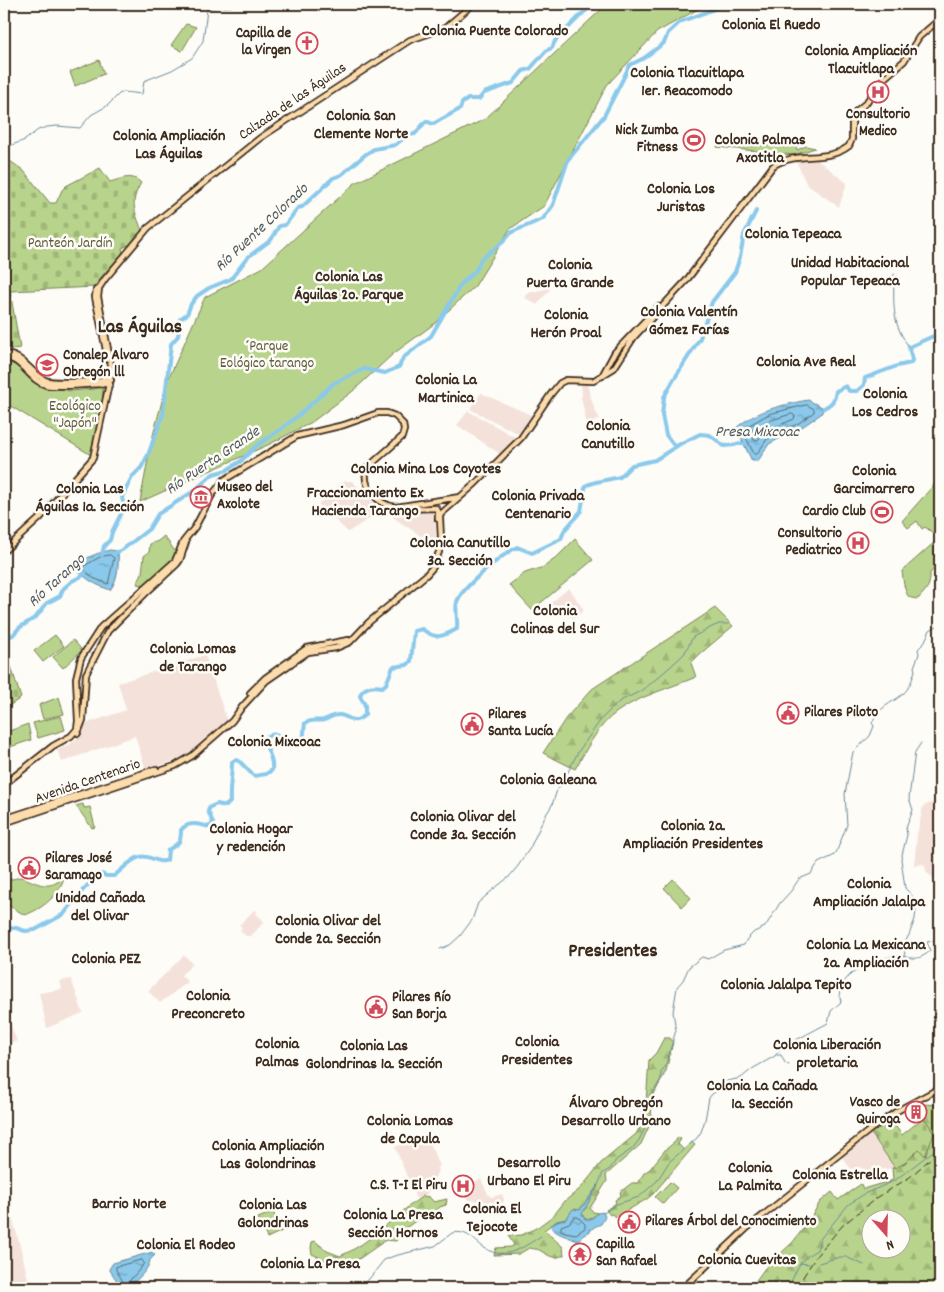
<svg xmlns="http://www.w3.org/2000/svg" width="944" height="1292" font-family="Dekko,sans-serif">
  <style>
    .built { fill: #f4e2da }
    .green { fill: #b8d48c; stroke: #7a7f55 }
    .forest { fill: url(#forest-firs); stroke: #7a7f55; fill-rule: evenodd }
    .cemetery { fill: url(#cemetery-stones); stroke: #7a7f55 }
    .water { fill: url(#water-ripples); stroke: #6a8999 }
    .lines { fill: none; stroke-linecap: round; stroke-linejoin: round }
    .shore { stroke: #5b6a70; stroke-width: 1 }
    .stream { stroke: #6a8999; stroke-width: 1 }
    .river { stroke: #8ac9eb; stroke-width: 4 }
    .major-casing { stroke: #3b2a1e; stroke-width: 8 }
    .major { stroke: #fcdcac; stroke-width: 4.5 }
    .rail { stroke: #3b2a1e; stroke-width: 1; stroke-dasharray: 8 4; stroke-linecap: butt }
    .labels { text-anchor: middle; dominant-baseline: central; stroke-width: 5; stroke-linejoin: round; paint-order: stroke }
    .poi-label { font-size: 15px; font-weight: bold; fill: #3b2a1e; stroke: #fdfcf7; text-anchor: start }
    .street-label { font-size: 15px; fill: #3b2a1e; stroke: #fdfcf7 }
    .park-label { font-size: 15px; fill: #605d3f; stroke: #fdfcf7 }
    .neighbourhood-label { font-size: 16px; font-weight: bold; fill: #3b2a1e; stroke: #fdfcf7 }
    .water-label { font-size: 16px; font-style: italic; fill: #535a5c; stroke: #fdfcf7 }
    .district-label { font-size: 20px; font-weight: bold; fill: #3b2a1e; stroke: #fdfcf7 }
  </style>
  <defs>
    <pattern id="forest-firs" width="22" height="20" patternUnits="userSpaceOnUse" patternTransform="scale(1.25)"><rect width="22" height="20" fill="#b8d48c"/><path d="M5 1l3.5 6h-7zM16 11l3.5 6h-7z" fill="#9fb678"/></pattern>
    <pattern id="cemetery-stones" width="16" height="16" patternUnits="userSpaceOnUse" patternTransform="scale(1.25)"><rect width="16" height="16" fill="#b8d48c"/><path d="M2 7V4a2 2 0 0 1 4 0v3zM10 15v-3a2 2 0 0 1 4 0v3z" fill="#9fb678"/></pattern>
    <pattern id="water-ripples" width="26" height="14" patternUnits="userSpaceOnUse" patternTransform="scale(1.25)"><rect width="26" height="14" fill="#8ac9eb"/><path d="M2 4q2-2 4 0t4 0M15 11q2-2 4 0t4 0" fill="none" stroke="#72a3be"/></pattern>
  </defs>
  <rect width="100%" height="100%" fill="#fdfcf7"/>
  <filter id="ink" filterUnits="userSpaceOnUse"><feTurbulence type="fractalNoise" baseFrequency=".02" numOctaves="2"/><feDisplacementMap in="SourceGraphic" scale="10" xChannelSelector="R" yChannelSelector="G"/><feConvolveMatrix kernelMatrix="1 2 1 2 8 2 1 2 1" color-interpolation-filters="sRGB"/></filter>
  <g filter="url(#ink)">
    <path class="built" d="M815 158 847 183 839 207 807 185 796 161Z
      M551 288 537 305 524 297 530 291 531 292Z
      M581 383 587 384 595 411 600 419 587 425 581 397 582 396Z
      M481 393 531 415 519 434 470 409Z
      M468 411 517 438 500 454 457 425Z
      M345 481H352L381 510H386L394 515 435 509 436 546 385 512H380L348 532 318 504Z
      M569 588 584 610 575 618 542 610Z
      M205 655 227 720 189 756 146 770 135 736 62 762 57 750 69 745 75 740 81 733 85 724 126 710 118 683Z
      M940 800V892L938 882 927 873 924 864 914 865 917 835 923 806Z
      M255 909 257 912 256 914 262 919 264 922 251 936H246L240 931 242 927 239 925Z
      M184 955 193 964 181 975 188 982 160 1003 148 991Z
      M71 979 83 1013 47 1028 39 993 62 989 60 981Z
      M4 1008 17 1041 4 1046Z
      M870 1132 895 1168 870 1171 858 1167 851 1169 841 1156Z
      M427 1138 440 1166 437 1168 439 1169 427 1194 416 1199 395 1147 411 1141 413 1145Z
      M481 1179 489 1196 492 1197 502 1194 504 1199 503 1203 468 1200 462 1190 469 1187V1184Z
      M12 1217 21 1249 30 1288H4V1221Z"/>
    <path class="green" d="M607 4H704L700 8 657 32 607 85 544 206 510 229 475 286 434 324 393 354 353 391 312 422 270 444 140 502 151 443 167 382 205 297 262 268 355 183 485 119Z
      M186 24 196 27 182 51 171 45Z
      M99 60 104 74 75 86 70 72Z
      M718 144C729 144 740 146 751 146 762 146 773 141 783 147L790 145 796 146 797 150 806 146 815 148 794 155 717 147Z
      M4 360 14 361 37 382 70 391 94 389 100 386 103 387 102 411 91 455 4 402Z
      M940 478V564L930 573C931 586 926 590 918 599 916 599 911 598 909 597 904 592 903 578 902 571L936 541 939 537 925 527 922 529 917 521 908 528 902 521Z
      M164 536 177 554 173 560 144 585 137 584 142 573 144 556 149 552 150 544 158 541Z
      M575 539 593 560 532 610 509 585 525 573 544 567 556 558Z
      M55 635 64 646 43 662 34 651Z
      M73 640 82 650 63 668 53 657Z
      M59 697 64 714 43 719 39 705Z
      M61 716 65 730 38 738 33 723Z
      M28 724 31 740 7 748 4 733Z
      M83 804 84 808 90 807 95 827 92 828 76 806Z
      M21 877C39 883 47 892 64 877 60 895 42 909 25 915L4 903V881Z
      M673 879 691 898 682 907 664 888Z
      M670 1182 677 1188 663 1204 655 1197Z
      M273 1212 282 1231 267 1238 258 1218Z"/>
    <path class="forest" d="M715 608 733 626 700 654 691 663 696 677C670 688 639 696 617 712 598 725 587 749 575 769L543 753 566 718 592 689Z
      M664 1038H670L673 1042 666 1071 652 1098 651 1122 641 1144 606 1175 607 1181 590 1208 593 1212 598 1213 597 1214 588 1220 584 1218 582 1213 598 1186 580 1210 574 1209 566 1219 557 1221 544 1230 563 1247 564 1255C553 1260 550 1256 541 1251 539 1249 533 1249 529 1248L519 1254 494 1255 496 1248 511 1247 514 1245 509 1237 510 1236 522 1235 538 1227 554 1215 565 1201 581 1188 601 1163 636 1134 640 1127 643 1108 646 1104 649 1060 656 1053Z
      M923 1104 940 1105V1288H762L755 1285 757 1279 765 1268 793 1242 809 1221 820 1202 832 1192 838 1200 861 1184 863 1189 893 1180 892 1168 905 1163 919 1149 926 1156 928 1123 919 1113ZM872 1220H902V1250H872Z
      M678 1137 681 1139 678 1144 684 1150 692 1142 695 1145 653 1194 647 1199 616 1217 612 1214 610 1215 606 1210 616 1203 615 1200 621 1196 620 1192 632 1183H638L644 1173 650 1169 665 1150 675 1142Z
      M423 1196 429 1197 434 1202 447 1199 446 1205 440 1207 432 1214 422 1216 410 1225 402 1230 396 1241 386 1240 353 1263 346 1265 325 1260 312 1254 311 1248 312 1242 315 1241 327 1251 340 1256C372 1243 394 1215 423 1196Z"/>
    <path class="cemetery" d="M4 157 23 170 50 203H56L62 190 66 186 100 168 110 182C121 179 132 173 141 183 129 203 135 211 142 231L129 245 122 248 123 253 99 279 95 287 10 291 20 348 4 350Z
      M4 650 6 651 21 698 4 709Z
      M923 1118 928 1123 934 1134 925 1156 919 1149 905 1163 895 1168 870 1132 890 1119 902 1135Z"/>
    <path class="water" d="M808 400 824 408 821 414 802 427 769 444 758 461H752L736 428C757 410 782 405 808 400Z
      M110 550 118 551C119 563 118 581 110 590 93 584 87 579 74 568 83 558 97 553 110 550Z
      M598 1185 582 1214 585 1219 590 1220 598 1213 603 1212 605 1217 601 1224 594 1227C590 1234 580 1234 578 1242 569 1236 562 1237 552 1229L551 1226 557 1221 566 1219 573 1209 580 1210Z
      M152 1252 155 1255 150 1260C149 1270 137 1279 130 1287L122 1288 109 1269 113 1263Z"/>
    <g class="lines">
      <path class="shore" d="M807 405 814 409V412L799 423 767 439 757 454H754L743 431 744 428 769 414Z
        M792 414 795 416 794 419C781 425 766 429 757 441L754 440 751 432 752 430 772 420Z
        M110 555 114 558 108 584 93 578 83 569 84 566 100 557Z
        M574 1217H578L585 1224V1228L576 1234 565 1232 561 1230V1226L569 1223Z
        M142 1260 144 1263C140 1271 133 1275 128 1283H124L116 1270V1267Z"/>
      <path class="stream" d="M4 148 25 140 38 130 47 127 57 126 80 128 91 115 107 106 119 94 124 92 142 94 144 81 172 70 192 58 203 41 207 10C216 3 227 10 238 4
        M894 274C894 297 891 319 904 339
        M905 341 909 347
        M440 949 450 945 460 936 472 920 478 903 495 888 509 877 518 866 530 848 544 818 552 805 557 790 562 784 578 752 602 718 620 701 643 690 670 667 684 654 693 637 712 627 719 624H729
        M903 957 905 954 903 946 909 935 915 919 916 909 913 897 905 888 901 859 907 835 906 828 913 810 909 798 915 752 921 743
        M777 1055H781L785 1063 789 1065
        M598 1185 603 1173 610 1169 616 1160 632 1149 639 1140 645 1128 648 1101 661 1079V1073L666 1064 676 1030 673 1012 677 987 683 980 689 967 702 957 708 959 724 950 744 945 747 939 754 932 765 927 780 903 791 891 799 879 811 874 818 863 833 856 836 853 847 825 845 794 853 752 870 736 874 726 872 723C878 707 891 704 903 694 909 689 913 678 915 670L914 667 919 654 918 649 924 643 930 630 939 625 940 614
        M604 1213 617 1204 639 1197 657 1181 669 1162 697 1138 701 1132 705 1120 709 1098 712 1094 723 1087 727 1081 741 1078 752 1069 775 1056 781 1048 828 1023 831 1011 841 1002 839 990C842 984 846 979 851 974 856 971 888 956 894 956 908 954 914 965 930 951L927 942 940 940
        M800 1263 809 1264
        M819 1263 840 1257H846L864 1265
        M253 1282 256 1288
        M358 1288 369 1279 384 1260 394 1256 435 1246 452 1233C470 1229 476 1245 490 1251 508 1259 527 1245 541 1236
        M788 1288C797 1270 798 1260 817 1250L820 1239 848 1205 864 1194 894 1181 940 1146"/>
      <path class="river" d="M824 408C832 404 835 400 836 391L846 386 849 391H857L864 385 865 378 897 366 911 363 912 360 909 347 940 333
        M737 444H743
        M675 447 666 435 662 415 664 397 673 381 700 338 712 302 735 272 740 257 744 235 756 211
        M114 553 122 550 149 529 158 514 194 491 213 474 227 470 241 461 255 447 281 429 300 414 334 383 364 369 385 373 399 367 403 358 431 336 461 284 476 270 481 259 503 242 512 232 543 219 553 205 568 160 604 116 630 65 644 58 664 43 668 33 680 22 717 8 723 4
        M102 555 104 546 110 540 112 532 124 508 122 497 132 477 141 468 148 455 163 415 171 344 178 336 180 319 187 314 191 304 197 296 209 288 231 279 248 257 271 240 279 226 285 225 298 208 302 207 333 178 341 175 366 154 374 149 395 145 408 135 415 134 426 121 433 124 460 109 462 103 468 99H479L484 93 513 83 523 71 530 69 547 50 552 48 555 41 583 13 594 4
        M4 638 13 635 19 628 36 617 47 603 60 596 63 589 72 581 82 576 85 573
        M4 928H16L25 931 35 930 64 914 83 890 94 879 102 874 106 876H114C122 870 131 859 140 857 151 854 157 865 167 860L168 850C179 843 181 843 181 830 188 821 199 824 210 827L213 823 208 811 210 807 217 804 226 806 230 802C229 788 232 776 232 762L235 760 239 761 254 776 266 774 272 770C274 755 263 747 265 738 278 729 283 740 294 746L303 742 305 723C315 718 316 722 324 720 331 718 332 714 340 715 352 717 351 726 365 715V705L360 696C362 687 373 685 382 687L386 684 393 667 407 665 411 661 414 631 422 629C436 640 442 637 457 629 458 621 455 610 457 602 461 588 503 554 517 547L532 553 561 539 564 531 581 511 585 488 587 485 596 482 620 477 632 465 655 460 680 444 700 434 710 435 724 446 735 445"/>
      <g class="major-casing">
        <path id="major" d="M96 290 95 297 108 360
          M4 354C24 355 29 372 45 380 56 385 96 380 111 380
          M4 358C23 358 28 380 46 385 61 388 93 383 110 384
          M602 376 615 352 658 307
          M102 380 109 370
          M404 509 436 508 438 511V518
          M438 519 442 513 475 484 521 438 551 394 560 383 566 380 593 381 614 368 634 337 686 281 773 166C794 151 828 163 849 146L852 139V119L855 112 866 103 881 81 904 61 919 37 940 19
          M4 551 40 518 93 458 112 370 98 297 99 288 105 279 148 228 260 138 410 40 445 28 473 4
          M250 693 265 678 307 648 348 640
          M78 733 83 720 86 674 108 631 148 591 177 564 180 560 186 542
          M7 782 53 746 71 736 77 729 78 721 76 678 81 658 101 627 175 561 183 542 195 527 212 495 224 480 297 436 344 425 378 413H387L395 416 403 424 404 430 402 437 367 468C361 487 378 505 396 507L460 497
          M4 819 156 769
          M4 823 175 766 192 756 232 721 242 707 266 681 308 652 336 648 350 642 369 622 426 575 433 567 439 552 441 539 440 518
          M683 1288 746 1229 871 1129 897 1111 940 1088"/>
      </g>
      <use href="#major" class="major"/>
      <path class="rail" d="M796 1288 817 1255 843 1225 875 1199 910 1177 940 1150"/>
    </g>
  </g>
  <defs>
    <g id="church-ring" transform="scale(1.125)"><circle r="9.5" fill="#fdfcf7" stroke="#d1495b" stroke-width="1.5"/><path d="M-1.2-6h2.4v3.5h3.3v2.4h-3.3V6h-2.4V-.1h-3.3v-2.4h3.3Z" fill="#d1495b"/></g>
    <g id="hospital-ring" transform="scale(1.125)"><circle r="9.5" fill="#fdfcf7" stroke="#d1495b" stroke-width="1.5"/><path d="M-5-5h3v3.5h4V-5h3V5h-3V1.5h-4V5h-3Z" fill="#d1495b"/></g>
    <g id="stadium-ring" transform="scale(1.125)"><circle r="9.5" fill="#fdfcf7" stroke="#d1495b" stroke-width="1.5"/><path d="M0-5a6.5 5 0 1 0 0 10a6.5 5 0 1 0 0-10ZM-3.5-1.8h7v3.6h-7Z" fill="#d1495b"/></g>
    <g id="university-ring" transform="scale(1.125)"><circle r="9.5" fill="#fdfcf7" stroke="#d1495b" stroke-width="1.5"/><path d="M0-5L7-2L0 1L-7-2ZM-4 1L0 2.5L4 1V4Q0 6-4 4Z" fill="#d1495b"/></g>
    <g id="museum-ring" transform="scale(1.125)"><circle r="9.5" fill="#fdfcf7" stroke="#d1495b" stroke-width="1.5"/><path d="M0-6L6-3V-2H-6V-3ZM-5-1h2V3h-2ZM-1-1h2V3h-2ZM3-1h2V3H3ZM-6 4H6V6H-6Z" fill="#d1495b"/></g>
    <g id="civic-ring" transform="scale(1.125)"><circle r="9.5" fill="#fdfcf7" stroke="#d1495b" stroke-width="1.5"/><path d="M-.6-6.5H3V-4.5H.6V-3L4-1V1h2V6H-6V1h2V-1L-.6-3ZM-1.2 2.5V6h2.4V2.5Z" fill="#d1495b"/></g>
    <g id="building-ring" transform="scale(1.125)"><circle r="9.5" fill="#fdfcf7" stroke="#d1495b" stroke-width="1.5"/><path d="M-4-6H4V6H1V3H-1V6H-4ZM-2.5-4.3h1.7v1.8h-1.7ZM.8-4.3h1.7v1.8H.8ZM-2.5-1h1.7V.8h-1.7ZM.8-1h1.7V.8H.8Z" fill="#d1495b"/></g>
    <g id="temple-ring" transform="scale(1.125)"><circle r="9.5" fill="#fdfcf7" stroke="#d1495b" stroke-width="1.5"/><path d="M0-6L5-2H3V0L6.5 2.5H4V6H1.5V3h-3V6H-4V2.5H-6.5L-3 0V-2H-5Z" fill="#d1495b"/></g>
  </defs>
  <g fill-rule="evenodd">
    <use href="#church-ring" x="307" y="43"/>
    <use href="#hospital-ring" x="878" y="92"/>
    <use href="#stadium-ring" x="694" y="140"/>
    <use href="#university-ring" x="47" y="365"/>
    <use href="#museum-ring" x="201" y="497"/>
    <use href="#stadium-ring" x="882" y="512"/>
    <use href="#hospital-ring" x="858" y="543"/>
    <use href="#civic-ring" x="788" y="713"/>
    <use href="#civic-ring" x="472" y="724"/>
    <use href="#civic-ring" x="29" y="868"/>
    <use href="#civic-ring" x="376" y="1007"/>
    <use href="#building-ring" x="916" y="1112"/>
    <use href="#hospital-ring" x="463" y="1186"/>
    <use href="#civic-ring" x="629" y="1222"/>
    <use href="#temple-ring" x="580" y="1254"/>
  </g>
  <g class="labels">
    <g class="poi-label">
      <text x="291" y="34" text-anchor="end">Capilla de<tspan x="291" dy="17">la Virgen</tspan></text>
      <text x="878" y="115" text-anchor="middle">Consultorio<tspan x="878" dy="17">Medico</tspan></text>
      <text x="678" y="131" text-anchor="end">Nick Zumba<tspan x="678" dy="17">Fitness</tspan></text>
      <text x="63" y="356">Conalep Alvaro<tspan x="63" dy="17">Obregón lll</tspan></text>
      <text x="217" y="488">Museo del<tspan x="217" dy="17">Axolote</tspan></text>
      <text x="866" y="512" text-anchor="end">Cardio Club</text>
      <text x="842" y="534" text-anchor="end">Consultorio<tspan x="842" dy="17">Pediatrico</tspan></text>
      <text x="804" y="713">Pilares Piloto</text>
      <text x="488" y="715">Pilares<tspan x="488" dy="17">Santa Lucía</tspan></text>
      <text x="45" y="859">Pilares José<tspan x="45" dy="17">Saramago</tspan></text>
      <text x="392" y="998">Pilares Río<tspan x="392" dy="17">San Borja</tspan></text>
      <text x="900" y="1103" text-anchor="end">Vasco de<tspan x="900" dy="17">Quiroga</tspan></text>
      <text x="447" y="1186" text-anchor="end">C.S. T-I El Piru</text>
      <text x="645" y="1222">Pilares Árbol del Conocimiento</text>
      <text x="596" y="1245">Capilla<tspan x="596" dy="17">San Rafael</tspan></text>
    </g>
    <g class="street-label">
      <text transform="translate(293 102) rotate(-34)">Calzada de las Águilas</text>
      <text transform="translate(88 782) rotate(-19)">Avenida Centenario</text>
    </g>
    <g class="park-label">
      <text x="70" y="244">Panteón Jardín</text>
      <text x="267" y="347">´Parque<tspan x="267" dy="17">Eológico tarango</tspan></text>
      <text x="75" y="407">Ecológico<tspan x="75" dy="17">"Japón"</tspan></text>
    </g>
    <g class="neighbourhood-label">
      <text x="771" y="25">Colonia El Ruedo</text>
      <text x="495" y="31">Colonia Puente Colorado</text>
      <text x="861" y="51">Colonia Ampliación<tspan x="861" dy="18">Tlacuitlapa</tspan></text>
      <text x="687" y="73">Colonia Tlacuitlapa<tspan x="687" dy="18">1er. Reacomodo</tspan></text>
      <text x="361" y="116">Colonia San<tspan x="361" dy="18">Clemente Norte</tspan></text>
      <text x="169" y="136">Colonia Ampliación<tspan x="169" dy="18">Las Águilas</tspan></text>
      <text x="760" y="140">Colonia Palmas<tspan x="760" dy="18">Axotitla</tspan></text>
      <text x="681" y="189">Colonia Los<tspan x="681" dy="18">Juristas</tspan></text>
      <text x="793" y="234">Colonia Tepeaca</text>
      <text x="850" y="263">Unidad Habitacional<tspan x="850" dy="18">Popular Tepeaca</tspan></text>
      <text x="570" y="265">Colonia<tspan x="570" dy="18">Puerta Grande</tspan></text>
      <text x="349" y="277">Colonia Las<tspan x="349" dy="18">Águilas 2o. Parque</tspan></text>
      <text x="689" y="312">Colonia Valentín<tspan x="689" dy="18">Gómez Farías</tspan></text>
      <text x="566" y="315">Colonia<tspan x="566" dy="18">Herón Proal</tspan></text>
      <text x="806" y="362">Colonia Ave Real</text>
      <text x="446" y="380">Colonia La<tspan x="446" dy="18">Martinica</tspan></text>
      <text x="885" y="394">Colonia<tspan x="885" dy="18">Los Cedros</tspan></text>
      <text x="608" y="426">Colonia<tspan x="608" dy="18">Canutillo</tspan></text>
      <text x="426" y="469">Colonia Mina Los Coyotes</text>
      <text x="874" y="471">Colonia<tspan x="874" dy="18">Garcimarrero</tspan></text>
      <text x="90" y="489">Colonia Las<tspan x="90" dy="18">Águilas 1a. Sección</tspan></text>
      <text x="365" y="493">Fraccionamiento Ex<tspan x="365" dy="18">Hacienda Tarango</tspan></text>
      <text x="538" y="496">Colonia Privada<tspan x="538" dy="18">Centenario</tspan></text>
      <text x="460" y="543">Colonia Canutillo<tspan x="460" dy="18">3a. Sección</tspan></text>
      <text x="555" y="611">Colonia<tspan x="555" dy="18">Colinas del Sur</tspan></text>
      <text x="193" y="649">Colonia Lomas<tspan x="193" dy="18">de Tarango</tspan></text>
      <text x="274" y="742">Colonia Mixcoac</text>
      <text x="548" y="780">Colonia Galeana</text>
      <text x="463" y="817">Colonia Olivar del<tspan x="463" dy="18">Conde 3a. Sección</tspan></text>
      <text x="693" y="826">Colonia 2a.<tspan x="693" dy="18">Ampliación Presidentes</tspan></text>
      <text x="251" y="829">Colonia Hogar<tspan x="251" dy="18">y redención</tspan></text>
      <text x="869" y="884">Colonia<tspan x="869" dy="18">Ampliación Jalalpa</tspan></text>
      <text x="100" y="898">Unidad Cañada<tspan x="100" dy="18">del Olivar</tspan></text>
      <text x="328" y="921">Colonia Olivar del<tspan x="328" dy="18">Conde 2a. Sección</tspan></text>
      <text x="866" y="945">Colonia La Mexicana<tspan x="866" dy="18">2a. Ampliación</tspan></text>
      <text x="106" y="959">Colonia PEZ</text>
      <text x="786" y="985">Colonia Jalalpa Tepito</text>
      <text x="208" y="996">Colonia<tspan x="208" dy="18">Preconcreto</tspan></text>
      <text x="537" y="1042">Colonia<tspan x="537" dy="18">Presidentes</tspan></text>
      <text x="277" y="1044">Colonia<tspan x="277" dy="18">Palmas</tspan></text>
      <text x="827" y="1045">Colonia Liberación<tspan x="827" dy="18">proletaria</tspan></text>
      <text x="374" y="1046">Colonia Las<tspan x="374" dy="18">Golondrinas 1a. Sección</tspan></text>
      <text x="762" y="1086">Colonia La Cañada<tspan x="762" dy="18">1a. Sección</tspan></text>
      <text x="616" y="1103">Álvaro Obregón<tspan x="616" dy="18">Desarrollo Urbano</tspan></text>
      <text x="410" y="1121">Colonia Lomas<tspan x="410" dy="18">de Capula</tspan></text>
      <text x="268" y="1146">Colonia Ampliación<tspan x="268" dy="18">Las Golondrinas</tspan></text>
      <text x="529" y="1163">Desarrollo<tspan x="529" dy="18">Urbano El Piru</tspan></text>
      <text x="750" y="1168">Colonia<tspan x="750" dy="18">La Palmita</tspan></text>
      <text x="840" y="1175">Colonia Estrella</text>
      <text x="129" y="1204">Barrio Norte</text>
      <text x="273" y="1205">Colonia Las<tspan x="273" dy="18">Golondrinas</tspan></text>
      <text x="492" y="1209">Colonia El<tspan x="492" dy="18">Tejocote</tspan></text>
      <text x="393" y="1215">Colonia La Presa<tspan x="393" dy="18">Sección Hornos</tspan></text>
      <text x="186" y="1245">Colonia El Rodeo</text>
      <text x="747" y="1260">Colonia Cuevitas</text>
      <text x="310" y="1264">Colonia La Presa</text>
    </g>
    <g class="water-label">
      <text transform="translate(262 228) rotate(-43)">Río Puente Colorado</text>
      <text x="757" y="432">Presa Mixcoac</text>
      <text transform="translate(213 461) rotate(-34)">Río Puerta Grande</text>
      <text transform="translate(57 581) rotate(-42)">Río Tarango</text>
    </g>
    <g class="district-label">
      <text x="140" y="328">Las Águilas</text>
      <text x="613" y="952">Presidentes</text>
    </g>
  </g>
  <rect width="944" height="1292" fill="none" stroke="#fdfcf7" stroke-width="20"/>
  <rect x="10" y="10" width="924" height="1272" fill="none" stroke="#3b2a1e" stroke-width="2" filter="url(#ink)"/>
  <g transform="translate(886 1234) rotate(160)"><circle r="24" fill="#fdfcf7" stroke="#afa8a0"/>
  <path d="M0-4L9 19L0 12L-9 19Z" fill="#d1495b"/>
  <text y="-8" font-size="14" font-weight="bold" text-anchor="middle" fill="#3b2a1e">N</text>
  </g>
</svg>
